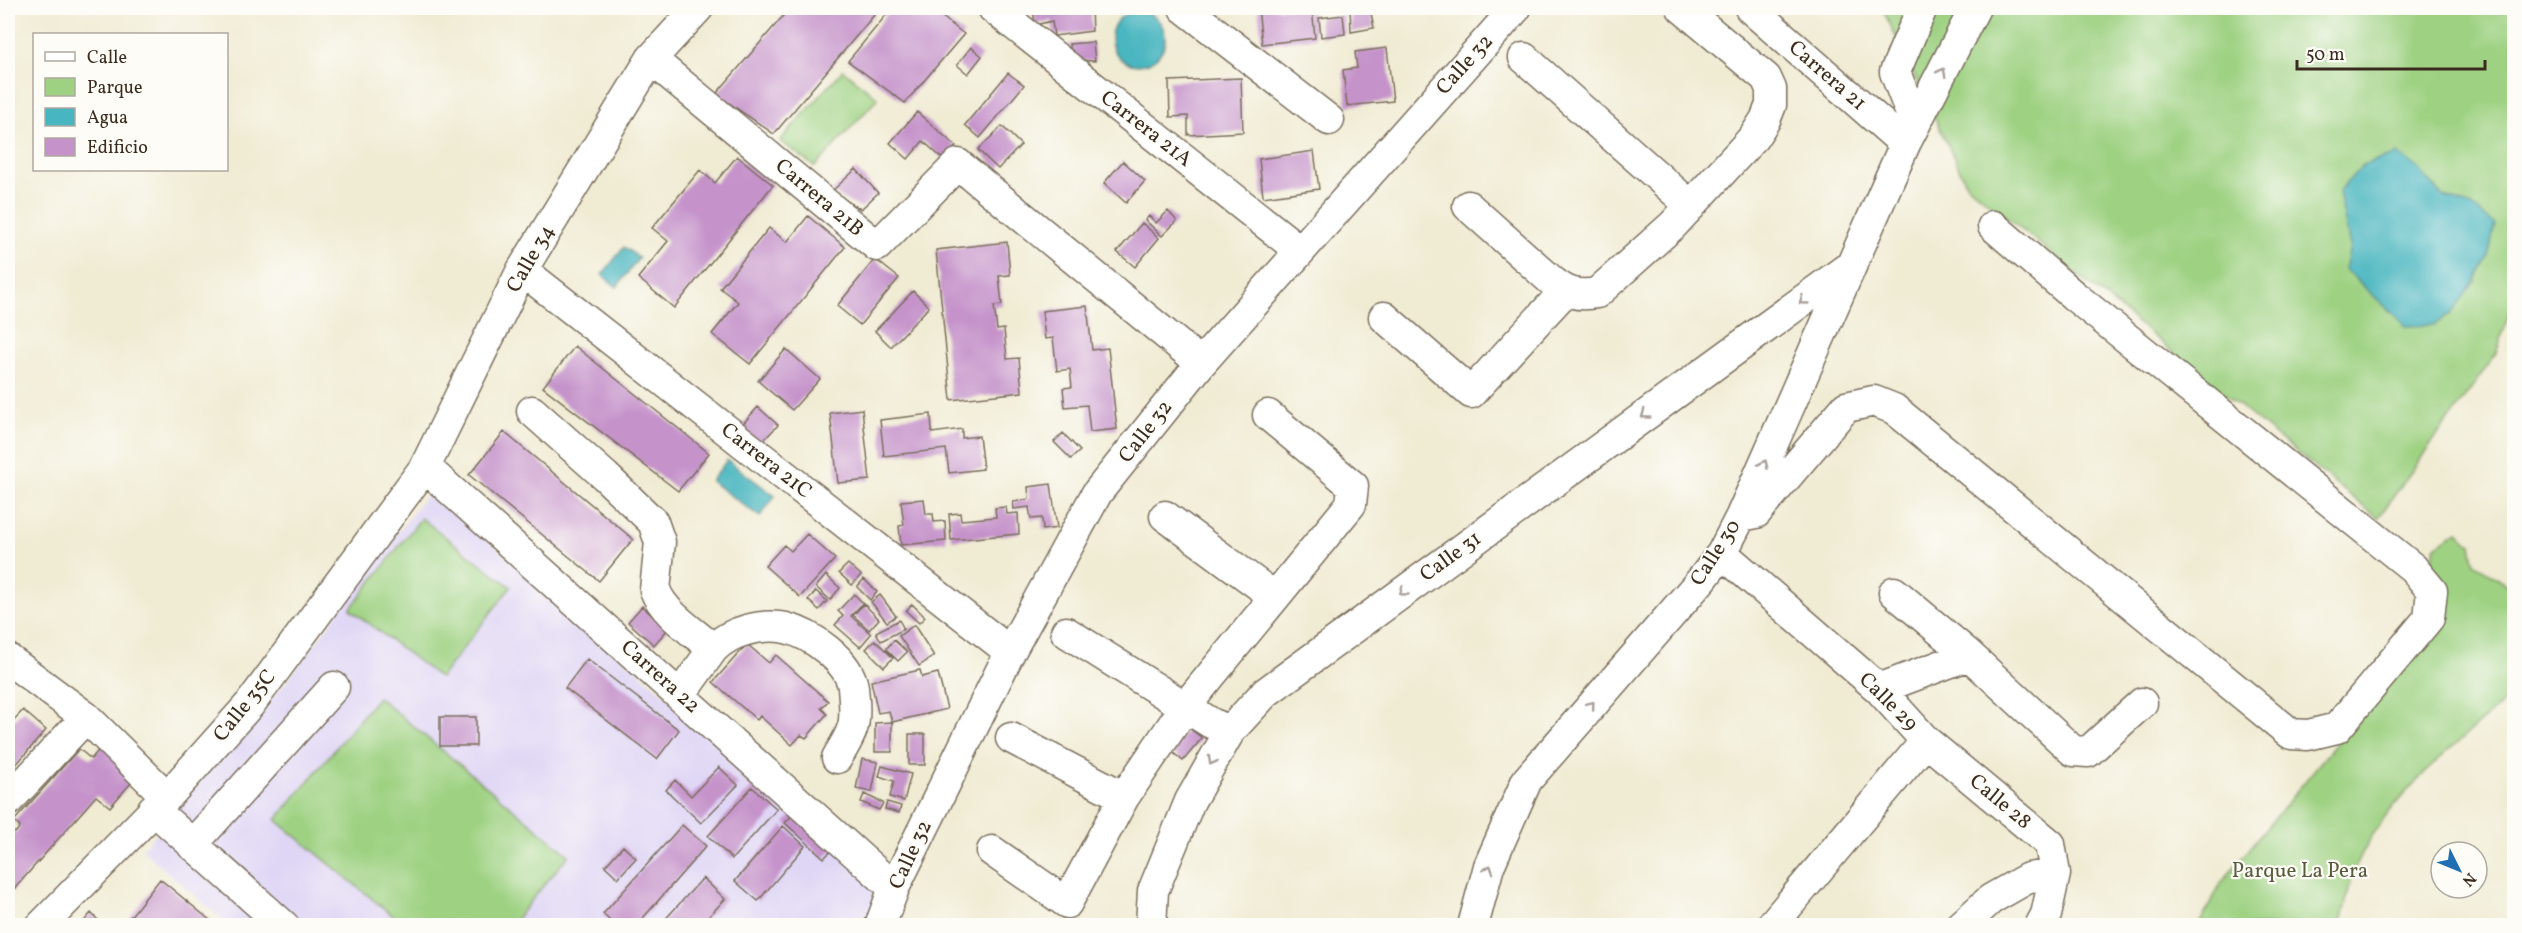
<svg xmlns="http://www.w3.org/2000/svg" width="2522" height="933" font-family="Vollkorn,serif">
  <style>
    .built { fill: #dfd5f5 }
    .green { fill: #9ed182; stroke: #6c7e50; stroke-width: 1.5 }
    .water { fill: #48b6c0; stroke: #42706f; stroke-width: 1.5 }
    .building { fill: #c593ca }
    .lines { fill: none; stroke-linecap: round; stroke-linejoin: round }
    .minor-casing { stroke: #7a6e5d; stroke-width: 33 }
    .minor { stroke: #fff; stroke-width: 30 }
    .oneway { stroke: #a79f9a }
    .labels { text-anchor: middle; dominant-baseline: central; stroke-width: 4.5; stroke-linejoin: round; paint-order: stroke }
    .street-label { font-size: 21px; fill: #3b2a1e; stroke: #fdfcf7 }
    .park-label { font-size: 21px; fill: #595c3c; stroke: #fdfcf7 }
  </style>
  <rect width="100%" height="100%" fill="#fdfcf7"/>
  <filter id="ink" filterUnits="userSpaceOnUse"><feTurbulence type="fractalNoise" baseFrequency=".0167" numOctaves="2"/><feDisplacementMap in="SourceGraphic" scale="12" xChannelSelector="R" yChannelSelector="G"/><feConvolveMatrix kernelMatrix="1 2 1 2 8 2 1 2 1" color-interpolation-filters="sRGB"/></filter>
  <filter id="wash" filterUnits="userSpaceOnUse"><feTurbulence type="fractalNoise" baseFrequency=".008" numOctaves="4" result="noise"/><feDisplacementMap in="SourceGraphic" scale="24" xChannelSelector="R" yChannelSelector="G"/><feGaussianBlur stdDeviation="1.35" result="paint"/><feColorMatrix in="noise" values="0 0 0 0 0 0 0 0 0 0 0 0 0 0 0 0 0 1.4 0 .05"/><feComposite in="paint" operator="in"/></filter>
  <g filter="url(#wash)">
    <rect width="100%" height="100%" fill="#f0ebd3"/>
    <path class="built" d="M430 490 886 888 867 925 230 926 142 850 288 680Z"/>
    <path class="green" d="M1882 8H2514V299L2496 354 2378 518 1967 185Z
      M843 70 878 98 815 167 780 141Z
      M421 518 511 587 440 678 350 609Z
      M2458 531 2471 544 2474 562 2514 590V693C2459 742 2388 795 2357 864 2349 882 2346 906 2340 925L2198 926 2222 882 2450 605 2430 568 2436 546Z
      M378 697 569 855 511 925H404L276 820Z"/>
    <path class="water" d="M1111 38a27 27 0 1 1 54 0a27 27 0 1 1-54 0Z
      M2397 154 2418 168 2443 196 2469 205 2495 224 2488 257 2475 281 2451 314 2435 325 2406 326 2345 269 2350 247 2339 191 2363 165Z
      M624 247 639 258 617 287 602 275Z
      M727 460 775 496 760 517 711 481Z"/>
    <g id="blocks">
      <path class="building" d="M790 8H880L774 134 716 94Z
        M892 8H931L964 34 905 103 848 61Z
        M1033 8H1091L1092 31 1054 36 1052 21 1035 25Z
        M1258 8H1312L1315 38 1262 44Z
        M1350 8H1370L1374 28 1351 32Z
        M1377 8H1404V9L1378 12Z
        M1343 15 1345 34 1321 37 1319 18Z
        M1093 42 1095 61 1074 60 1069 44Z
        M971 47 982 56 968 74 957 65Z
        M1387 48 1393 101 1347 106 1343 70 1357 68 1355 52Z
        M1008 73 1024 85 980 138 965 125Z
        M1241 78 1243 132 1188 135V116L1170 117 1169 81Z
        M917 112 956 146 944 160 923 141 908 159 890 143Z
        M1002 126 1021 145 998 169 978 150Z
        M1314 151 1319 189 1263 197 1259 159Z
        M737 156 773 185 674 308 638 278 668 241 652 228 700 170 715 183Z
        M1123 161 1145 181 1126 203 1104 183Z
        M856 169 878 193 861 209 831 192Z
        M1168 211 1177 221 1162 236 1145 220 1149 216 1156 223Z
        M808 216 845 247 750 364 712 334 738 302 720 288 769 228 787 242Z
        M1142 223 1159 238 1135 267 1117 252Z
        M1007 242 1010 275 999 276 1002 305 994 306 997 330 1004 329 1007 359 1019 358 1022 392 951 400 936 250Z
        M875 259 899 278 860 325 837 306Z
        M913 291 929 307 891 347 875 331Z
        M1087 306 1092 350 1108 348 1117 429 1090 432 1087 405 1065 407 1063 388 1072 387 1070 369 1057 371 1053 338 1045 339 1042 311Z
        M575 346 709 453 678 491 543 387Z
        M786 349 820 379 792 410 758 381Z
        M758 407 778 425 759 445 739 428Z
        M862 409 870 480 838 483 830 413Z
        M931 414 932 433 962 429V438L979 436 983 469 949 473 946 449 884 456 880 420Z
        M504 432 633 539 599 581 469 475Z
        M1063 433 1080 451 1071 459 1054 442Z
        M1051 484 1057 528 1043 530 1042 518 1031 519 1029 507 1014 509 1013 502 1029 499 1028 487Z
        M924 499 926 514H933L934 522 945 521 946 541 901 545 899 526 904 525 901 501Z
        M1006 507 1007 514 1018 513 1019 534 951 540 949 514 960 513 961 520 996 517 995 508Z
        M807 534 835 559 800 597 765 566 784 545 791 551Z
        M848 564 861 575 852 585 839 573Z
        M826 575 840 588 830 600 816 587Z
        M864 579 877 592 870 600 857 587Z
        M816 591 827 601 819 610 808 600Z
        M854 594 863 603 851 616 871 634 860 647 835 625 843 616 838 611Z
        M880 595 896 616 887 622 871 602Z
        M864 604 879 619 869 630 853 615Z
        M912 604 925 617 919 623 906 611Z
        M642 606 667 630 654 645 628 622Z
        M899 620 904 629 881 641 876 632Z
        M914 625 934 656 919 666 899 636Z
        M875 640 893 658 884 667 866 649Z
        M894 640 907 652 898 661 886 649Z
        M747 644 769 663 776 655 828 701 821 708 827 714 806 738 801 735 792 745 760 716 757 720 713 682Z
        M587 659 679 730 657 759 565 688Z
        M920 670 922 677 938 673 947 709 892 722 889 711 878 713 871 681Z
        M23 710 46 730 8 774V727Z
        M440 717H476V746H440Z
        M892 722V752H875V723Z
        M1189 728 1202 738 1183 761 1171 751Z
        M909 734H925V765H909Z
        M103 745 138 775 110 807 96 796 8 896V827L15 833 20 827 14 821 79 749 91 759Z
        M862 759 878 762 872 792 856 789Z
        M882 766 911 774 904 801 890 797 894 781 879 776Z
        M719 767 738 785 701 823 666 790 675 780 691 796Z
        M752 787 777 809 732 859 708 836Z
        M864 794 883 803 879 810 861 802Z
        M887 802 901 806 899 813 885 809Z
        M796 811 835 847 824 858 785 823Z
        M682 825 706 846 636 926H615L603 914Z
        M783 826 805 846 758 901 735 881Z
        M623 846 636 858 618 878 605 866Z
        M703 878 725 899 700 926H659Z
        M160 879 217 926H123Z
        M91 913 104 926H80Z"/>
    </g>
  </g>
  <g filter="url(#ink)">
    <use href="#blocks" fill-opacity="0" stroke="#7a6e5d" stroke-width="1.5"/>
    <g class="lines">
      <g class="minor-casing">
        <path id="minor" d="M993 8 1299 250
          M1184 8 1329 120
          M1750 8 1905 144
          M1524 58 1691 206
          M651 59 877 246 958 164 1201 363
          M1915 124 1895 72 1922 8
          M1468 206 1553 282C1568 294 1578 296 1597 293L1673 225 1754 137 1765 120 1771 105V89L1766 78 1682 8
          M522 270 1010 652
          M1384 317 1471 393 1565 291
          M532 411 605 476 653 522 660 542 655 590C664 614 694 632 713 649 730 631 762 623 786 628 811 634 849 661 853 687 854 698 856 719 852 729 849 739 842 749 837 758
          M425 467 894 888
          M1165 516 1275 597
          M1741 516 1756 513 1846 407 1874 401 1894 409 2291 734 2308 735 2337 728 2429 618 2432 591 2413 568 2073 295 1993 226
          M1722 553 1879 689 1926 741 2050 844 2055 874 2046 915 2040 926
          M1894 592 1969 655
          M1066 632 1211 723 1230 731
          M8 659 86 717 167 797
          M1879 689 1969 655 2073 751 2088 752 2142 703
          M680 695 713 649
          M1011 738 1124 797
          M8 801 86 717
          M153 809 284 926
          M192 845 334 687
          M992 851 1067 903 1124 797 1185 707 1351 504 1353 486 1268 415
          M41 926 167 797 250 704 425 467 522 270 651 59 698 8
          M880 926 894 888 1010 652 1097 493 1201 363 1516 8
          M1151 926 1153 891 1190 801 1230 731 1265 693 1850 266
          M1473 926 1489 866 1527 780 1703 578 1722 553 1741 516 1905 144 1975 8
          M1771 926 1926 741
          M1961 926 1991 899 2028 878 2055 874"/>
      </g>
      <use href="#minor" class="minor"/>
    </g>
    <defs><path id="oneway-chevron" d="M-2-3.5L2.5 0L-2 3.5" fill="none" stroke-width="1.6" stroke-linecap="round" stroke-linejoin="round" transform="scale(1.5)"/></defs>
    <g class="oneway">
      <use href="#oneway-chevron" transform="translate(1942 72) rotate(-63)"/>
      <use href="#oneway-chevron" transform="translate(1803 301) rotate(144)"/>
      <use href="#oneway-chevron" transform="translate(1645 415) rotate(144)"/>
      <use href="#oneway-chevron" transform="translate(1764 464) rotate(-66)"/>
      <use href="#oneway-chevron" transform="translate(1403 592) rotate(144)"/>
      <use href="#oneway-chevron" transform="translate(1591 705) rotate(-50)"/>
      <use href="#oneway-chevron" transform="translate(1212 761) rotate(119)"/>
      <use href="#oneway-chevron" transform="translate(1489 869) rotate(-72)"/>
    </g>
  </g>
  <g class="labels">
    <g class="street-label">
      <text transform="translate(1465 65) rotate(-48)">Calle 32</text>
      <text transform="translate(1827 76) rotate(41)">Carrera 21</text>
      <text transform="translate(1146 129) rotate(38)">Carrera 21A</text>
      <text transform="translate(819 198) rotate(40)">Carrera 21B</text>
      <text transform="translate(531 259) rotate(-60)">Calle 34</text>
      <text transform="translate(1146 432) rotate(-52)">Calle 32</text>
      <text transform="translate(766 461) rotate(38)">Carrera 21C</text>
      <text transform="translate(1716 553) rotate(-57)">Calle 30</text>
      <text transform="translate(1451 557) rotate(-36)">Calle 31</text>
      <text transform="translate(660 677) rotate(42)">Carrera 22</text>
      <text transform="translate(1888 702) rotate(45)">Calle 29</text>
      <text transform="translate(245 706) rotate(-51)">Calle 35C</text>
      <text transform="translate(2000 802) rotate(40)">Calle 28</text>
      <text transform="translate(911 855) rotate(-65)">Calle 32</text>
    </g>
    <g class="park-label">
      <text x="2300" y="871">Parque La Pera</text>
    </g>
  </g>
  <rect width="2522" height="933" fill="none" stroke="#fdfcf7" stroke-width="30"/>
  <rect x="33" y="33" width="195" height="138" fill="#fdfcf7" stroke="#afa8a0" stroke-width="1.5"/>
  <rect x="45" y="52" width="30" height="9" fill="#ffffff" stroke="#afa8a0" stroke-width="1.5"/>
  <text x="87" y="63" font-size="18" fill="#3b2a1e">Calle</text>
  <rect x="45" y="78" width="30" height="18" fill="#9ed182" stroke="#afa8a0" stroke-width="1.5"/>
  <text x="87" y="93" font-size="18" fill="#3b2a1e">Parque</text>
  <rect x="45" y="108" width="30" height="18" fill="#48b6c0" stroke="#afa8a0" stroke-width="1.5"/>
  <text x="87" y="123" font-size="18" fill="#3b2a1e">Agua</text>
  <rect x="45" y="138" width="30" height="18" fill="#c593ca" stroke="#afa8a0" stroke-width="1.5"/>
  <text x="87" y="153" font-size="18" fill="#3b2a1e">Edificio</text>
  <g transform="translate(2459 870) rotate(133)"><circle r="28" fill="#fdfcf7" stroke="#afa8a0" stroke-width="1.5"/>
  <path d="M0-4.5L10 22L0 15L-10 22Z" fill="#1f6fb2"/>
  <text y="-9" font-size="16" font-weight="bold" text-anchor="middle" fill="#3b2a1e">N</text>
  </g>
  <path d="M2297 60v9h188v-9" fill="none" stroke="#3b2a1e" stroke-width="3"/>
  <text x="2306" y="60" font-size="18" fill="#3b2a1e" stroke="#fdfcf7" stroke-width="4.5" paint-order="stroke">50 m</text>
</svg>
